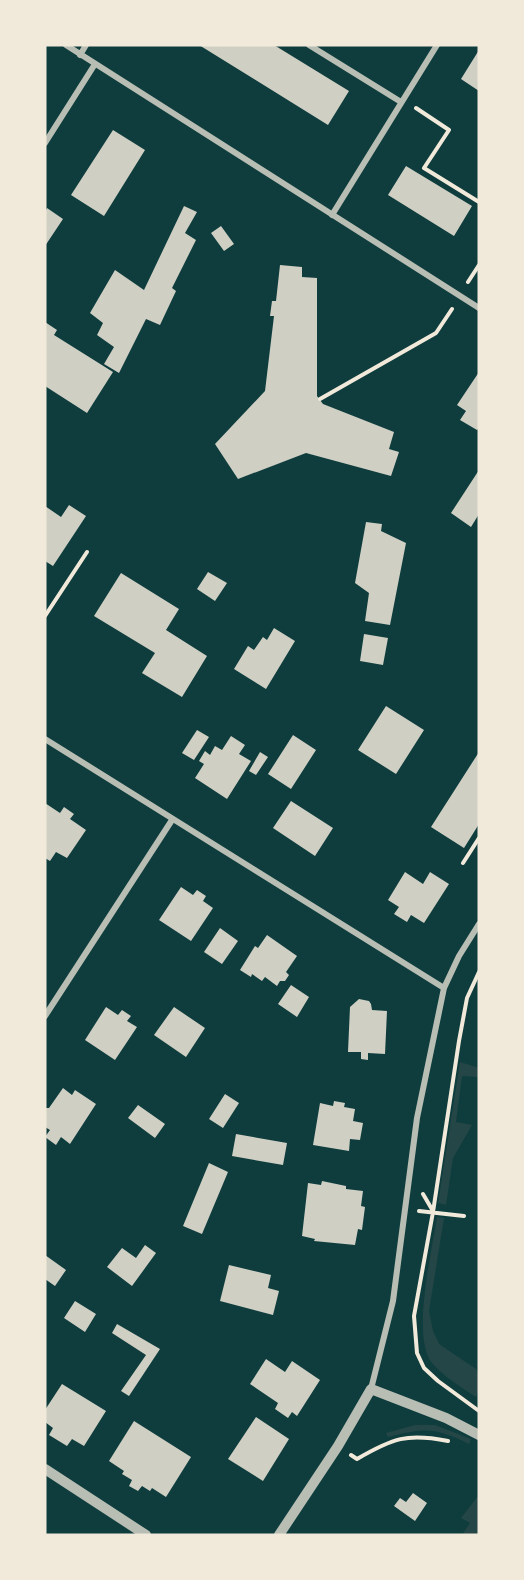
<svg xmlns="http://www.w3.org/2000/svg" width="524" height="1580" font-family="'DM Sans',sans-serif">
  <style>
    .green { fill: #244646 }
    .building { fill: #cfcfc3 }
    .lines { fill: none; stroke-linecap: round; stroke-linejoin: round }
    .path { stroke: #f1e9da; stroke-width: 4 }
    .minor { stroke: #b8beb3; stroke-width: 6 }
    .tertiary { stroke: #b8beb3; stroke-width: 10 }
  </style>
  <rect width="100%" height="100%" fill="#0f3d3e"/>
  <path class="green" d="M460 1062 479 1068V1077L462 1076 456 1122 472 1125 453 1158 446 1205 438 1203Z
    M437 1217 444 1218 429 1311 433 1331 439 1344 476 1369C481 1376 480 1389 476 1397 461 1387 444 1377 432 1363 411 1337 432 1251 437 1217Z
    M415 1425H435L471 1439 469 1444C434 1427 425 1428 388 1437L386 1433Z
    M479 1495V1535H462L470 1523 461 1518Z"/>
  <path class="building" d="M199 45H274L349 91 328 125Z
    M479 50V91L461 79Z
    M113 130 145 150 104 216 71 195Z
    M406 166 472 206 454 236 388 195Z
    M184 206 197 212 185 233 196 240 172 288 176 291 160 325 146 319 119 373 104 364 114 347 97 335 103 323 90 313 115 270 144 290Z
    M47 208 63 219 45 246V212Z
    M221 226 234 244 224 251 211 233Z
    M280 265 302 267V277L317 278V396L323 404 394 432 389 449 399 452 391 476 306 453 238 479 215 444 265 391 274 316H270L272 301H276Z
    M45 322 57 330 54 335 113 372 87 413 45 386Z
    M479 372V428L477 430 460 420 466 411 457 405Z
    M479 470V514L471 527 451 513Z
    M69 505 86 516 53 566 45 561V506L61 517Z
    M366 522 382 524 381 531 406 543 390 625 365 621 369 593 355 583Z
    M208 572 227 583 215 601 197 589Z
    M121 573 179 609 166 630 207 656 182 697 142 673 155 653 94 616Z
    M274 628 295 641 266 689 234 669 248 646 254 650 263 637 267 640Z
    M364 634 388 638 383 665 360 661Z
    M386 706 424 730 396 774 358 750Z
    M197 730 209 737 194 760 182 753Z
    M293 735 316 750 291 789 268 774Z
    M231 736 245 745 239 754 251 761 227 799 195 778 204 764 199 761 205 751 210 755 215 746 222 750Z
    M260 752 268 757 256 775 249 771Z
    M479 752V824L464 848 431 827Z
    M291 801 333 828 315 856 273 828Z
    M45 803 60 813 64 807 74 814 70 819 86 830 67 858 56 852 50 861 45 858Z
    M405 872 423 884 430 872 449 884 424 923 411 915 407 922 394 914 399 907 388 900Z
    M181 887 193 895 197 890 206 896 203 901 213 908 191 941 159 920Z
    M220 928 238 941 222 964 204 952Z
    M267 935 297 956 286 972 289 975 285 981H280L277 986 265 977 262 981 252 974 251 977 240 970 255 946 258 948Z
    M291 985 309 997 297 1017 278 1004Z
    M359 999 369 1001 371 1004 372 1010 387 1011 385 1054 368 1053V1060L361 1059V1052H348L350 1007Z
    M106 1007 118 1015 122 1010 131 1016 127 1021 137 1027 115 1060 85 1040Z
    M174 1007 205 1028 186 1057 154 1035Z
    M63 1088 72 1095 75 1090 96 1104 70 1144 61 1137 56 1145 45 1137 50 1130 45 1127V1108H49Z
    M225 1094 239 1103 223 1128 209 1119Z
    M334 1101 345 1103 344 1107 355 1109 353 1121 363 1123 360 1140 350 1139 349 1151 313 1145 320 1103 333 1106Z
    M138 1105 165 1124 155 1138 128 1118Z
    M236 1134 287 1143 283 1165 232 1156Z
    M209 1163 228 1172 202 1234 183 1226Z
    M322 1181 346 1186V1189L363 1191 361 1206 365 1207 362 1230 358 1229 355 1245 314 1241 315 1239 302 1236 308 1183 321 1185Z
    M145 1245 156 1253 132 1286 107 1267 122 1248 136 1258Z
    M45 1255 66 1270 55 1286 45 1279Z
    M229 1265 271 1275 268 1288 279 1291 273 1315 220 1301Z
    M75 1301 96 1314 85 1332 64 1318Z
    M117 1324 160 1349 129 1396 121 1391 146 1355 112 1333Z
    M266 1359 285 1372 292 1361 320 1380 297 1416 292 1412 288 1418 275 1409 278 1403 250 1384Z
    M62 1384 106 1411 84 1446 72 1439 67 1446 49 1435 53 1428 45 1422V1410Z
    M256 1417 289 1439 263 1481 228 1459Z
    M134 1421 191 1457 166 1497 152 1488 150 1491 142 1486 138 1491 129 1486 132 1480 122 1474 124 1471 109 1461Z
    M413 1493 427 1503 415 1521 394 1506 400 1498 406 1502Z"/>
  <g class="lines">
    <path class="path" d="M416 108 449 130 424 168 479 202
      M468 282 479 265
      M320 399 436 333 452 309
      M45 616 87 552
      M463 863 479 838
      M479 972 467 998 459 1041 433 1212 414 1316 417 1353 424 1368 438 1381 479 1411
      M423 1194 433 1211
      M419 1211 464 1216
      M351 1455 357 1459C393 1438 407 1433 448 1441"/>
    <path class="minor" d="M66 45 479 308
      M309 45 401 102
      M80 55 86 45
      M45 143 95 64
      M332 215 437 45
      M45 739 444 988
      M45 1016 172 820
      M371 1389 393 1301 417 1118 444 988 459 956 479 924"/>
    <path class="tertiary" d="M45 1469 146 1535
      M279 1535 338 1446 371 1389 446 1418 479 1435"/>
  </g>
  <rect width="524" height="1580" fill="none" stroke="#f1e9da" stroke-width="93"/>
</svg>
